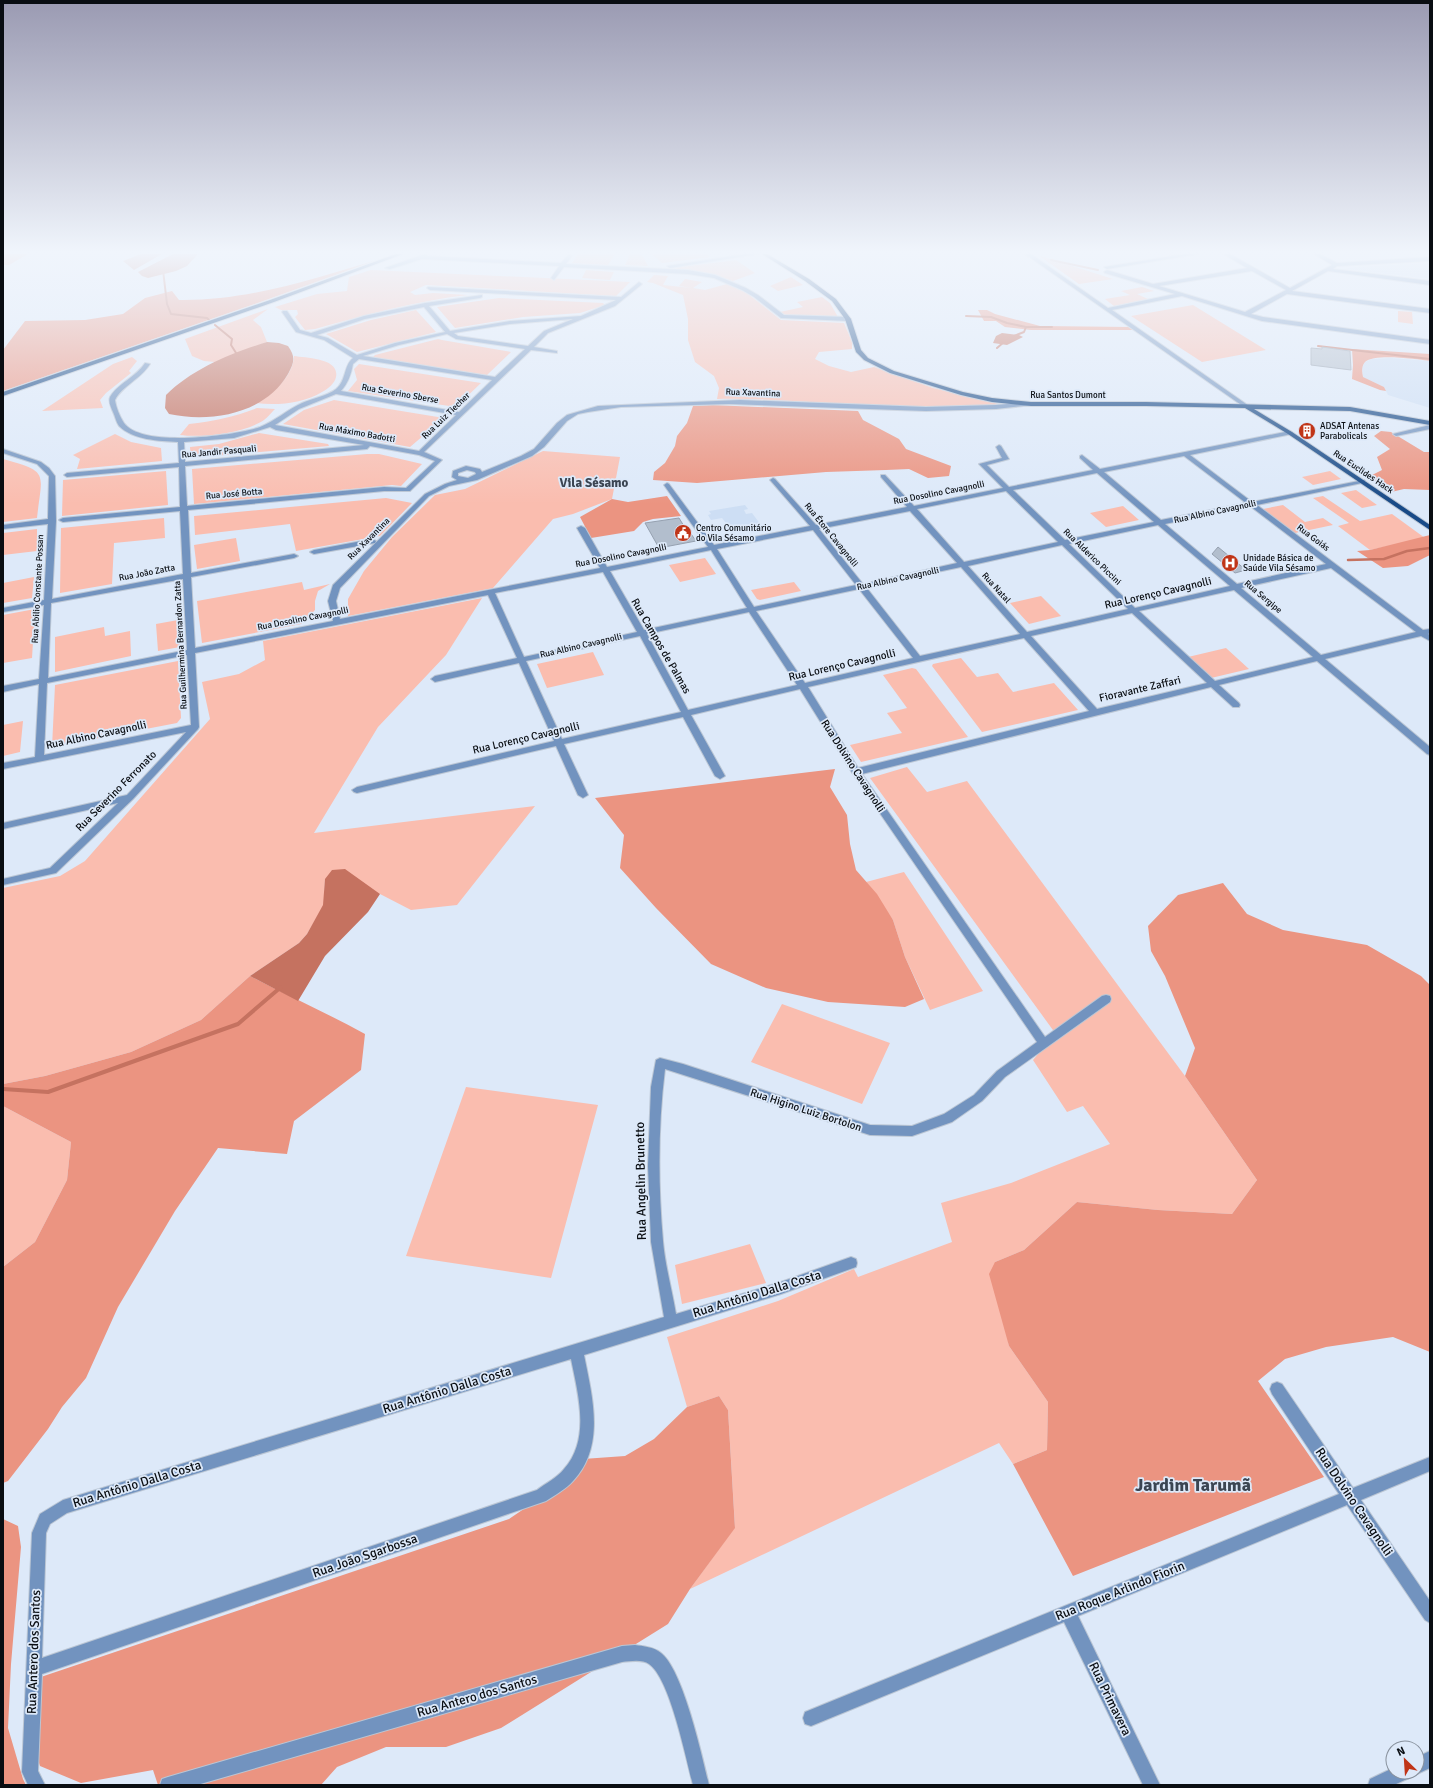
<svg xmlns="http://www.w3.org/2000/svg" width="1433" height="1788" font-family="Signika,sans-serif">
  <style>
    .built { fill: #cddef4 }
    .green { fill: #fabdaf }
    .forest { fill: #eb9481 }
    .water { fill: #c57260 }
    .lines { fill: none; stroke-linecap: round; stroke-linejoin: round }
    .stream-far2 { stroke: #c57260; stroke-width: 2 }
    .stream-far1 { stroke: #c57260; stroke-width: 2.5 }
    .stream { stroke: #c57260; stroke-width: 4 }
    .building { fill: #b2becd; stroke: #96a1b0 }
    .minor-casing { stroke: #bbc6d4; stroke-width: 2 }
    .major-casing { stroke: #bbc6d4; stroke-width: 2 }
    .minor { fill: #7293bf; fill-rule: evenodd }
    .major { fill: #184a87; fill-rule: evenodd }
    .labels { text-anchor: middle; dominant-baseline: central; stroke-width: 3.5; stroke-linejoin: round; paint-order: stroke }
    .far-street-label { font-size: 9px; fill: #090d12; stroke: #dde9f9 }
    .far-poi-label { font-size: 9px; fill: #090d12; stroke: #dde9f9; text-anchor: start }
    .street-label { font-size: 11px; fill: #090d12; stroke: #dde9f9 }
    .far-district-label { font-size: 13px; font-weight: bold; fill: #3b4552; stroke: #dde9f9 }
    .near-street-label { font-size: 13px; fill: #090d12; stroke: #dde9f9 }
    .near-district-label { font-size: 18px; font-weight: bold; fill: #3b4552; stroke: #dde9f9 }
  </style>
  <rect width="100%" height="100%" fill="#dde9f9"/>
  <path class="built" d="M1430 263V279L1345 269 1356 267Z
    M1391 358 1430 361V408L1388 395 1384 387 1363 377 1362 368 1365 362 1372 359Z
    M745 505 748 509 744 510 746 514 752 513 761 525 752 527 754 530 743 532 741 529 732 531 722 518 711 520 708 515 711 514 709 511Z"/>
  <path class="green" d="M578 254H615L608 265 572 263Z
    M630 254 642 255 648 266 625 265Z
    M652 254H707L710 257 662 263Z
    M1038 255 1113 279 1079 284Z
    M736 260 755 273 733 281 719 277 673 268Z
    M371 270 630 282 616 296 426 285 410 292 415 295 433 293 468 295C415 301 365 315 315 329L305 330 295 317 298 314 297 310H281L275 307 317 294 347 291 349 277Z
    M586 270 614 272 610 280 582 278Z
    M654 275 668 276 663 285 692 288 679 286 685 279 702 282 693 288 705 290 727 284 743 290 781 320 844 323 852 342V349L819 352 815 359 829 366 851 372 874 367 933 388 1003 405C958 406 912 407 866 405 817 403 767 398 717 399L719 388 714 376 695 362 688 340V319L683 295 653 283 647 282Z
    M791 277 803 285 778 291 770 286Z
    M1142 287 1154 291 1137 294 1148 299 1114 306 1105 299 1130 295 1121 291Z
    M822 297 830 303 838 317 787 316 780 312 803 307 797 302Z
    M499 298 603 303 605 305 580 313 523 317 455 328 437 307Z
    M1193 305 1266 350 1202 362 1131 316Z
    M268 309 253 320 261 327 267 342 215 362 204 361 192 356 185 339Z
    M416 310 436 332 357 352 326 334 371 320Z
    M1398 311 1412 312 1413 324 1398 322Z
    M438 339 442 340 511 352 487 375 372 358 375 355Z
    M294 356C306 358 340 358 336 377 335 383 328 389 322 392 304 403 277 406 256 403 273 393 293 377 294 356Z
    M132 357 137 361 129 371 131 373 106 393 100 400 103 408 42 411 113 364Z
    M359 364 481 383 456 407 348 391 357 380 354 369Z
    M334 400 444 418 410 447 283 424 304 410Z
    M257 408 275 409C272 412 268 417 264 420 245 433 203 438 180 435L189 424C213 421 234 417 257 408Z
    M259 433 328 444 329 446 191 458 190 447 219 444Z
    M115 434 131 442 161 448 162 461 77 469 80 459 73 455Z
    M543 451 620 457 612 499 573 514 553 519 493 588 348 616V599L364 571 392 537 435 495 465 489Z
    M367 454H379L422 464 401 486 392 485 194 504 192 469Z
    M3 459C50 472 42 472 37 518L3 522Z
    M166 471 168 505 62 516 63 480Z
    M1330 471 1341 479 1313 485 1302 477Z
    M1356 490 1377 505 1362 508 1341 493Z
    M1323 496 1360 521 1392 514 1425 538 1370 550 1338 526 1349 523 1313 498Z
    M386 498 412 503 380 536 296 551 290 524 195 535 194 516Z
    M1283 505 1305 522 1323 518 1333 525 1295 533 1263 509Z
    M1123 506 1139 520 1106 527 1090 513Z
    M164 518 165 538 114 543 112 584 60 593 61 528Z
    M37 529V551L3 555V533Z
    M236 538 240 561 197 569 194 545Z
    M705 558 716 574 680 582 669 565Z
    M34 577 32 598 3 603V583Z
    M302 582 304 590 330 584 318 591 315 601V610L301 624 202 643 197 601Z
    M794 582 801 591 760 600 757 599 751 590Z
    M1041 596 1061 616 1029 624 1010 603Z
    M482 598 446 655 378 727 314 833 535 806 457 905 411 910 380 894 325 879 324 905 307 934 299 943 250 976 201 1020 131 1052 45 1076 3 1084V888L60 876 85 861 210 719 202 682 239 674 265 660 263 641Z
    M35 609 32 658 3 663V615Z
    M178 620 180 647 158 651 156 624Z
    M104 627 105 636 130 631 131 656 55 672V637Z
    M1226 648 1249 669 1211 678 1188 657Z
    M593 652 604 675 547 688 537 664Z
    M961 658 977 677 998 673 1013 692 1054 683 1078 710 982 732 932 666 933 664Z
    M178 661 181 718 177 723 52 747 55 685Z
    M912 668 916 669 968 737 861 762 850 745 902 733 887 713 907 708 883 675Z
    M23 721 20 752 3 756V725Z
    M907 767 927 792 967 781 1185 1076 1257 1180 1232 1214 1158 1210 1077 1202 1024 1250 995 1262 1009 1346 1048 1402 1047 1450 1013 1464 999 1443 690 1589 735 1527 728 1410 719 1396 687 1407 667 1337 778 1301 854 1269 858 1277 952 1242 941 1203 1011 1183 1110 1144 1083 1106 1067 1112 1033 1060 1045 1046 1058 1037 870 778Z
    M904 872 983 991 930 1010 905 957 893 920 866 882Z
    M782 1004 890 1043 862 1104 751 1062Z
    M466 1087 598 1105 551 1278 406 1256Z
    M3 1106 71 1142 67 1180 35 1242 3 1267Z
    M750 1244 766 1283 682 1304 675 1265Z"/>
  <path class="forest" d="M3 254H28L9 265H3Z
    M377 260 266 300 3 391V350L25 321 85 320 123 314 145 298 172 291 179 300C247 301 313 279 377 260Z
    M978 310H987L995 314 1040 326 1131 327 1136 330H1031L1005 327 996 321H984Z
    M1352 349 1430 354V361C1417 359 1374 353 1365 362 1361 367 1362 372 1363 377L1384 387 1386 391 1380 390 1352 379 1353 365Z
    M712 405 858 411 863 420 899 439 906 449 951 466 949 476 928 478 909 469 886 470 826 472 697 483 653 480 654 472 665 463 675 446 677 436 687 423 693 406Z
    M1381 431 1391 432 1424 452H1430V490L1404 489 1391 492 1368 477 1382 470 1377 457 1390 449 1374 436Z
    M667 496 681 516 653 519 643 522 634 531 591 538 580 517 612 499 628 502Z
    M1430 535V555L1408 566 1383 568 1357 551 1370 550Z
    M835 769 830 787 847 815 850 844 856 870 877 894 893 920 905 957 924 999 905 1007 828 1002 766 988 711 964 656 908 620 868 624 835 595 798Z
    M1223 883 1247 914 1283 930 1367 945 1421 976 1430 985V1352L1393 1337 1326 1347 1285 1359 1258 1381 1324 1477 1073 1576 1013 1464 1047 1450 1048 1402 1009 1346 989 1274 995 1262 1024 1250 1077 1202 1158 1210 1232 1214 1257 1180 1185 1076 1195 1048 1165 976 1151 951 1148 926 1178 895Z
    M250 976C288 996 327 1013 365 1034L361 1070 294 1121 287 1154 218 1148 175 1211 118 1307 86 1378 62 1407 48 1429 8 1481 3 1483V1267L35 1242 67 1180 71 1142 3 1106V1084L45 1076 131 1052 201 1020Z
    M719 1396 728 1410 735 1528 690 1589 668 1624 501 1728 446 1747H386L337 1767 321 1785H158L153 1770 81 1783 40 1766 24 1716 29 1681 509 1519 565 1481 583 1459 625 1456 654 1439 687 1407Z
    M3 1519 18 1526 21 1547 11 1664 8 1728 23 1779 26 1785H3Z"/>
  <path class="water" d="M141 254H162L134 270 123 261Z
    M173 254H198L187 266 176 271 148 278 142 276 138 272Z
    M1002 333 1019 335 1023 337 1007 345 993 343 996 336Z
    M267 342 279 343 288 346C296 357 294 363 288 374 265 414 210 423 169 414L165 408 166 395C192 369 231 353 267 342Z
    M345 869 380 894 368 912 325 956 298 1001 250 976 299 943 307 934 323 905 325 879 332 870Z"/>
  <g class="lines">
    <path class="stream-far2" d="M1025 254 1029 257
      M1051 260 1098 270
      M163 270 167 304 171 314 207 318 210 321
      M966 316 991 317 1007 323 1026 327H1052
      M215 325 232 339 231 345 238 356
      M1014 336 1024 332 1026 327
      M1318 346 1430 359
      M997 348 1004 342"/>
    <path class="stream-far1" d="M1348 560 1384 559 1407 551 1430 548"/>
    <path class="stream" d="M3 1089 48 1092 238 1024 281 987"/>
  </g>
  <path class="building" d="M1322 347 1350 351 1351 370 1311 365V348L1322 349Z
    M679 518 687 531H689L696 541 659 548 645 523Z
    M1218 547 1246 570 1235 573 1212 554Z"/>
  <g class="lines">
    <g class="minor-casing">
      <path id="minor" d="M425 254 428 256 561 263 569 254 572 256 566 264 688 270 715 275 746 288 758 295 784 315 848 317 851 319 848 321 781 318 754 297 742 290 714 278 688 274 564 267 554 280 551 278 559 266 422 259 390 269 385 268Z
        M745 254H758L670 268 667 266Z
        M1025 254H1031L1108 308 1175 294 1105 273 1104 272 1107 270 1153 284 1247 268 1223 254H1230L1290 288 1332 265 1314 254H1320L1337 263 1430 257V261L1337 266 1333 269 1430 281V285L1328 271 1292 291 1430 309V313L1287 294 1251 314 1263 317 1430 340V344L1262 321 1182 296 1112 310 1249 406V408L1247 409ZM1252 271 1286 290 1245 312 1159 286Z
        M1185 254H1198L1107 269 1104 267Z
        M639 282 642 284 641 285 615 306 548 333 534 347 557 351V353L531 350 424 452 442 460 410 491H384L188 510 191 573 294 554 298 556 294 558 191 577 195 648 333 621 328 601 333 585 425 494 445 484 457 480 452 477 453 471 466 466 480 469 482 472 521 456 534 449 557 423 567 415 598 406 740 400 926 407 996 405 1031 402 1033 403V405L996 409 926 411 729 404 621 407 588 412 578 414 567 421 544 447 532 456 477 480 449 486 429 496 340 588 336 601 340 619 600 568 577 528 581 526 585 528 607 567 708 547 664 485 667 483 669 484 714 545 810 526 771 481 770 480 773 478 775 479 816 525 907 507 881 477V475H885L914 506 1003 488 979 464 1002 458 996 447 999 445 1001 446 1009 459 987 465 1009 487 1093 470 1080 458V456L1082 455 1100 469 1290 431 1293 433 1292 434 1190 455 1252 502 1364 480 1365 481 1362 483 1257 505 1423 630 1430 629V633L1428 634 1430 635V641L1421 636 1325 659 1430 747V755L1427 754 1317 661 1219 685 1239 703 1240 705 1239 707H1233L1211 687 862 774 1045 1037 1102 996 1106 995 1110 996 1111 999 1110 1002 1005 1077 982 1101 952 1122 912 1136 870 1135 665 1069C658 1125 658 1185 663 1241 665 1265 672 1290 676 1314L781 1282 851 1257 856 1259 857 1263 856 1267 781 1294 584 1355C592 1396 606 1446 573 1481 566 1489 555 1495 546 1501L42 1674 38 1771 45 1785H28L22 1772 32 1533 40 1514 63 1500 664 1317 651 1242 648 1166 651 1087 656 1060 660 1058 683 1064 870 1125 912 1126 944 1114 974 1095 997 1071 1037 1042 853 774 800 689 691 715 725 776 720 779 715 776 683 717 564 744 588 795 583 798 578 795 556 746 357 793 354 792 352 790 357 787 554 741 519 663 435 682 431 679 435 676 517 658 488 595 195 653 199 727 198 729 133 799 56 873 3 885V879L50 868 118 803 3 829V823L127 795 186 732 3 769V763L35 757 39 684 3 692V686L39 679 44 605 3 612V608L44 600 48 524 3 529V525L48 519 49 476 37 464 3 453V449L41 462 49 468 55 476 56 521 52 599 183 574 180 511 63 522 59 520 63 518 180 507 179 467 67 477 64 475 67 473 179 463 178 442C159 441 133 440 119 426 116 422 115 416 113 412 111 407 108 402 110 397 117 384 136 377 145 363L150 364C141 379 122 386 115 400 116 407 120 417 124 423 142 448 233 436 260 427 275 421 287 410 302 403 313 398 327 396 336 389 347 380 343 366 353 358L324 340 296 332 282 312 283 311H287L300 330 311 333 364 316 425 303 482 295V297L480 298 429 306 450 331 510 321 581 316 616 300 430 290 427 288 428 287 621 297ZM424 307 445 332 395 343 357 355 328 338 317 335 365 319ZM573 319 544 331 528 346 458 336 454 333 510 324ZM447 334 456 339 525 349 495 377 363 356 399 345ZM359 359 492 380 459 412 341 391C348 383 351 375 353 364ZM336 394 456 415 419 451 275 425 299 409ZM270 427 276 430 364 445 185 462 184 442 234 438ZM370 446 419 455 435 461 406 488 384 487 187 506 185 466 367 449ZM1184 456 1246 503 1161 520 1104 472ZM467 470 475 472 476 474 468 478 458 476V473ZM1097 473 1154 522 1065 540 1013 490ZM1006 491 1058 542 964 562 917 509ZM1250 506 1326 564 1237 584 1165 524ZM910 511 957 563 863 584 819 529ZM1158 525 1230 586 1135 608 1069 544ZM813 530 856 585 754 607 717 549ZM1062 545 1128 609 1027 632 968 566ZM711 550 747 608 644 630 610 571ZM961 567 1020 634 920 656 866 587ZM1331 568 1416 632 1321 655 1241 588ZM603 572 637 632 524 657 495 593ZM183 579 187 650 48 678 51 603ZM859 589 913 658 805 683 756 611ZM1234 590 1313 657 1215 681 1139 611ZM749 612 797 685 688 710 647 634ZM1132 613 1207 683 1097 709 1031 636ZM640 636 681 712 562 739 526 661ZM1024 638 1089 711 858 768 808 687ZM187 655 191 725 44 755 47 683ZM571 1359C578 1394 591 1439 564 1469 557 1478 546 1483 537 1490L42 1658 46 1533 50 1524 67 1513Z
        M1430 425V429L1396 436 1393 434Z
        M372 539 376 541 375 543 314 554 310 552 314 550Z
        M1277 1382 1282 1384 1353 1488 1430 1457V1471L1361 1500 1430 1601V1623L1425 1620 1347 1505 1078 1616 1160 1785H1143L1064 1622 811 1726 805 1724 803 1718 805 1712 1339 1494 1272 1394 1270 1389 1272 1384Z
        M635 1645C643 1646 654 1647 661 1653 683 1670 702 1756 709 1785H693C686 1759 670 1678 649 1664 643 1659 630 1661 622 1662L197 1785H160L162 1779 168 1777 622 1646Z
        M1430 1751V1768L1417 1774 1411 1772 1409 1778 1394 1785H1368L1370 1779 1393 1768V1772H1417V1757Z"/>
    </g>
    <g class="major-casing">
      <path id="major" d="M396 254H403L274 302 3 396V392L270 300Z
        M762 254H767L809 279 836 299 851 319 861 350 868 358 894 371 963 392 992 398 1031 402H1146L1350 407 1430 421V425L1350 411 1254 409 1292 432 1430 525V530L1288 434 1245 408 1146 406H1031L992 402 961 395 890 373 864 360 856 352 845 319 832 301 805 281Z"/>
    </g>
    <use href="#minor" class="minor"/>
    <use href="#major" class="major"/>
  </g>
  <linearGradient id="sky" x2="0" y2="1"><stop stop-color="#9a9ab2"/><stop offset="0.5" stop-color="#f0f5fc"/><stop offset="1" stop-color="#f0f5fc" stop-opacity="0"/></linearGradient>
  <rect width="1433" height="504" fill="url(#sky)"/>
  <defs>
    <g id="building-disc" transform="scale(0.9)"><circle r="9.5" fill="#c03518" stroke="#dde9f9"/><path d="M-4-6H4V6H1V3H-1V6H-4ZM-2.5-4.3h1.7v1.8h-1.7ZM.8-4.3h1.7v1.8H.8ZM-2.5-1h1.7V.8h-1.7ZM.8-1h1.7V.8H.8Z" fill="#fff"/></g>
    <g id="civic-disc" transform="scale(0.9)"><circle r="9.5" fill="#c03518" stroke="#dde9f9"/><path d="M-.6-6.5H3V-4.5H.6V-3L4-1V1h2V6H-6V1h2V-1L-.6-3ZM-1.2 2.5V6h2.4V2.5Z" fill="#fff"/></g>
    <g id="hospital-disc" transform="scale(0.9)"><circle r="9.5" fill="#c03518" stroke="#dde9f9"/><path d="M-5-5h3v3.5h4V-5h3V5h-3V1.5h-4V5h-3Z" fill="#fff"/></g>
  </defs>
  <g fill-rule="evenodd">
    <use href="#building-disc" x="1307" y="431"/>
    <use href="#civic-disc" x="683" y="533"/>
    <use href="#hospital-disc" x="1230" y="563"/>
  </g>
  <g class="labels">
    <g class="far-street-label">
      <text transform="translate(753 393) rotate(2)">Rua Xavantina</text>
      <text transform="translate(400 394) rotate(10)">Rua Severino Sberse</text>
      <text x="1068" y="395">Rua Santos Dumont</text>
      <text transform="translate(446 416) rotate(-44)">Rua Luiz Tiecher</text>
      <text transform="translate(357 433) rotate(10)">Rua Máximo Badotti</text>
      <text transform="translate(219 452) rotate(-5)">Rua Jandir Pasquali</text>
      <text transform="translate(1363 472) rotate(34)">Rua Euclides Hack</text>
      <text transform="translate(939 493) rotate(-11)">Rua Dosolino Cavagnolli</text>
      <text transform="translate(234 494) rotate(-5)">Rua José Botta</text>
      <text transform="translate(1215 512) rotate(-12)">Rua Albino Cavagnolli</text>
      <text transform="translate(831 535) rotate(51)">Rua Étore Cavagnolli</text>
      <text transform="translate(1313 538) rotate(37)">Rua Goiás</text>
      <text transform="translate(369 539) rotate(-45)">Rua Xavantina</text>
      <text transform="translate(621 556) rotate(-11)">Rua Dosolino Cavagnolli</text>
      <text transform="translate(1092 557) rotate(44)">Rua Alderico Piccini</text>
      <text transform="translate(147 573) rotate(-11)">Rua João Zatta</text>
      <text transform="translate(898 579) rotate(-12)">Rua Albino Cavagnolli</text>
      <text transform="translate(996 588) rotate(48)">Rua Natal</text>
      <text transform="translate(38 589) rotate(-87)">Rua Abilio Constante Possan</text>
      <text transform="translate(1263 597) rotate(40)">Rua Sergipe</text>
      <text transform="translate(303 619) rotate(-11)">Rua Dosolino Cavagnolli</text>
      <text transform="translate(181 645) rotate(-93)">Rua Guilhermina Bernardon Zatta</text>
      <text transform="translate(581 646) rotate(-13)">Rua Albino Cavagnolli</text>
    </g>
    <g class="far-poi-label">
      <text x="1320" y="426">ADSAT Antenas<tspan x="1320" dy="10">Parabolicals</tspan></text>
      <text x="696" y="528">Centro Comunitário<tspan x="696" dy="10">do Vila Sésamo</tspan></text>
      <text x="1243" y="558">Unidade Básica de<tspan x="1243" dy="10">Saúde Vila Sésamo</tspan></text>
    </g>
    <g class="street-label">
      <text transform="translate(1158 593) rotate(-13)">Rua Lorenço Cavagnolli</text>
      <text transform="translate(661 646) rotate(60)">Rua Campos de Palmas</text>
      <text transform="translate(842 665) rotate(-13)">Rua Lorenço Cavagnolli</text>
      <text transform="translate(1140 689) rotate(-13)">Fioravante Zaffari</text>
      <text transform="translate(96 735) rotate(-12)">Rua Albino Cavagnolli</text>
      <text transform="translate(526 738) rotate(-13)">Rua Lorenço Cavagnolli</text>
      <text transform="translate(853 766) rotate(57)">Rua Dolvino Cavagnolli</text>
      <text transform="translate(116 791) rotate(-45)">Rua Severino Ferronato</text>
      <text transform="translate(806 1110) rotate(18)">Rua Higino Luiz Bortolon</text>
    </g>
    <g class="far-district-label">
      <text x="594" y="483">Vila Sésamo</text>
    </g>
    <g class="near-street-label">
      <text transform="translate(641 1181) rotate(-91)">Rua Angelin Brunetto</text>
      <text transform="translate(757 1294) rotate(-17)">Rua Antônio Dalla Costa</text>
      <text transform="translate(447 1390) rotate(-17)">Rua Antônio Dalla Costa</text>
      <text transform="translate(137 1484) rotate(-17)">Rua Antônio Dalla Costa</text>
      <text transform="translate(1354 1502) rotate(56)">Rua Dolvino Cavagnolli</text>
      <text transform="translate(365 1556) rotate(-19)">Rua João Sgarbossa</text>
      <text transform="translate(1120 1591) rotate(-22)">Rua Roque Arlindo Fiorin</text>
      <text transform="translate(34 1652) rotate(-88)">Rua Antero dos Santos</text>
      <text transform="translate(477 1696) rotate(-16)">Rua Antero dos Santos</text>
      <text transform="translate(1110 1699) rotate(64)">Rua Primavera</text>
    </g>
    <g class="near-district-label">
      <text x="1193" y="1485">Jardim Tarumã</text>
    </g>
  </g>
  <rect width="1433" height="1788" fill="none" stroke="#090d12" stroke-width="8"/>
  <g transform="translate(1405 1760) rotate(335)"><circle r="19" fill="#dde9f9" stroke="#88919d"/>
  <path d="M0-3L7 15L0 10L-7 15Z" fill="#c03518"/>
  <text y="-6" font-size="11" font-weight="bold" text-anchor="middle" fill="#090d12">N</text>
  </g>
</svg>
